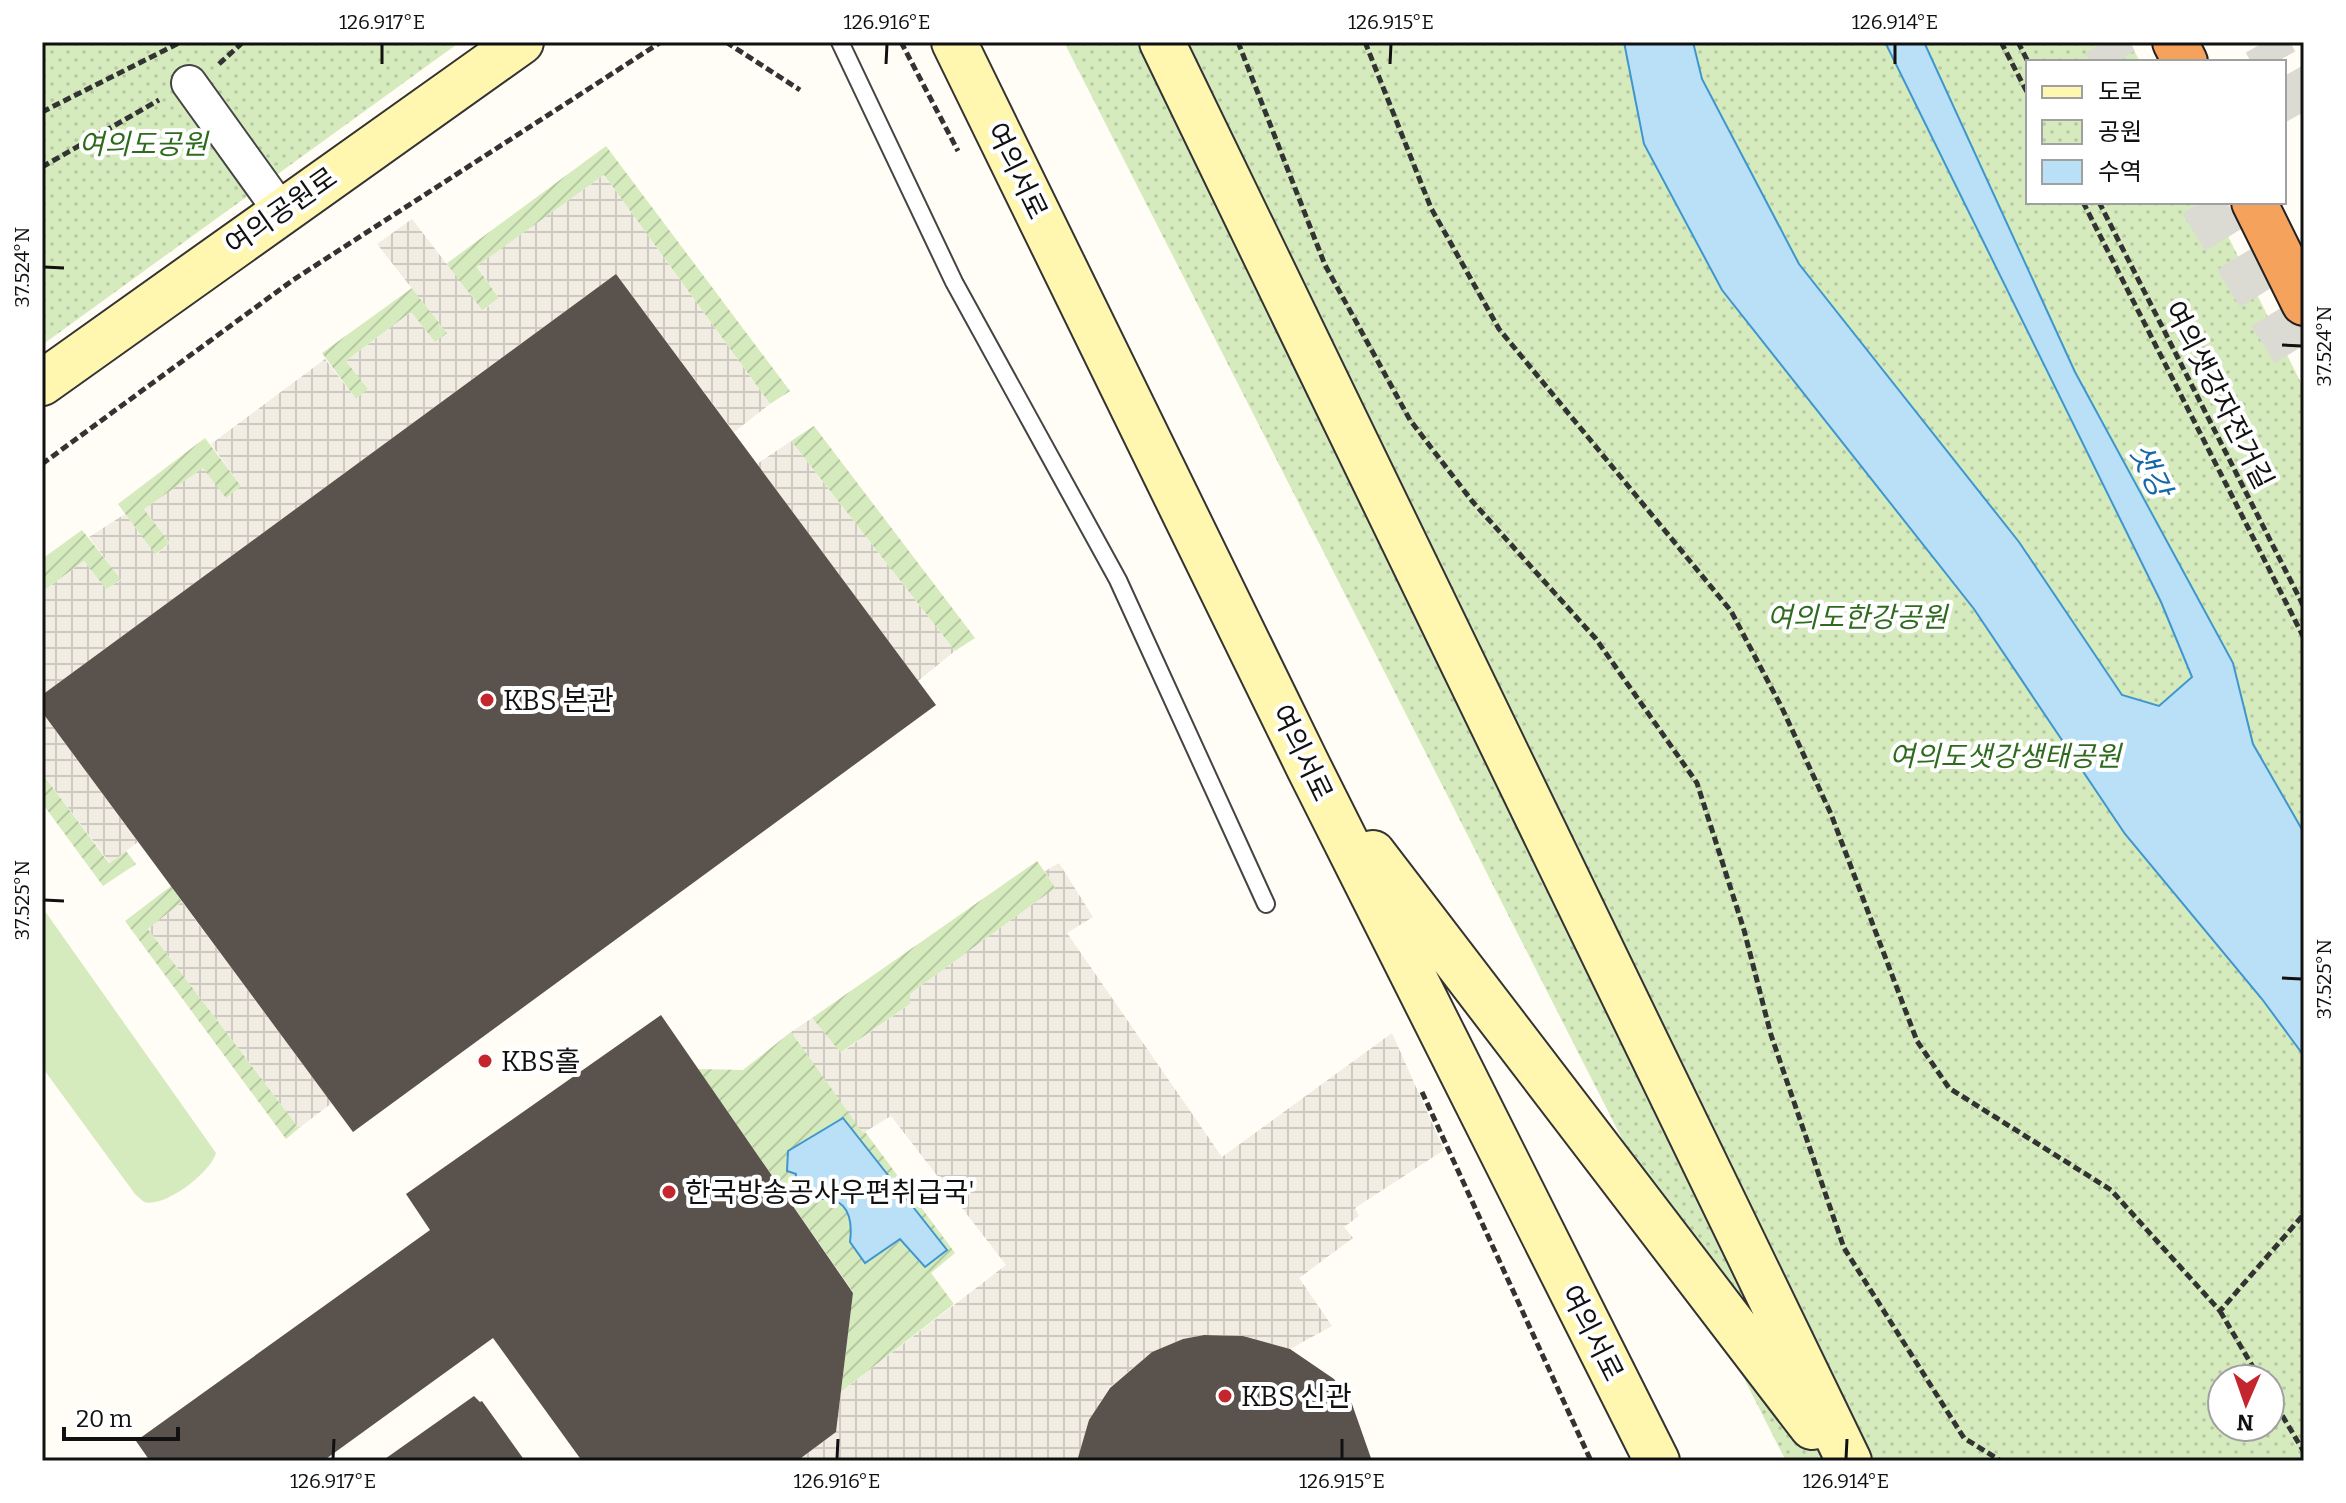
<svg xmlns="http://www.w3.org/2000/svg" width="2346" height="1503" font-family="Bitter,'Noto Sans KR',serif">
  <style>
    .grass { fill: #d5ebbd }
    .park { fill: url(#park-dots); fill-rule: evenodd }
    .garden { fill: url(#garden-furrows) }
    .plaza { fill: url(#plaza-grid) }
    .water { fill: #b9e0f7; stroke: #3f96cf; stroke-width: 2 }
    .building { fill: #5a524d }
    .lines { fill: none; stroke-linecap: round; stroke-linejoin: round }
    .highway-tunnel { stroke: #dbdad3; stroke-width: 44; stroke-dasharray: 44 22; stroke-linecap: butt }
    .lane-casing { stroke: #444; stroke-width: 20 }
    .street-casing { stroke: #444; stroke-width: 38 }
    .secondary-casing { stroke: #333; stroke-width: 48 }
    .highway-casing { stroke: #222; stroke-width: 48 }
    .path { stroke: #333; stroke-width: 5; stroke-dasharray: 8 4; stroke-linecap: butt }
    .lane { stroke: #fff; stroke-width: 16 }
    .street { stroke: #fff; stroke-width: 34 }
    .secondary { stroke: #fff6b0; stroke-width: 44 }
    .highway { stroke: #f5a25d; stroke-width: 44 }
    .ticks { fill: none; stroke: #111; stroke-width: 3 }
    .poi-dot { fill: #c4262e; stroke: #fff; stroke-width: 3 }
    .labels { text-anchor: middle; dominant-baseline: central; stroke-width: 8; stroke-linejoin: round; paint-order: stroke }
    .park-label { font-size: 28px; font-style: italic; fill: #2f6b1f; stroke: #fff }
    .street-label { font-size: 28px; fill: #111; stroke: #fff }
    .poi-label { font-size: 28px; fill: #111; stroke: #fff; text-anchor: start }
    .water-label { font-size: 30px; font-style: italic; fill: #1768a6; stroke: #fff }
    .neatline { fill: none; stroke: #111; stroke-width: 3 }
    .ticks-label { font-size: 20px; text-anchor: middle; fill: #111 }
  </style>
  <defs>
    <pattern id="park-dots" width="8" height="8" patternUnits="userSpaceOnUse" patternTransform="scale(2)"><rect width="8" height="8" fill="#d5ebbd"/><path d="M2 2h.1M6 6h.1" fill="none" stroke="#b6c8a1" stroke-width="1.8" stroke-linecap="round"/></pattern>
    <pattern id="garden-furrows" width="10" height="10" patternUnits="userSpaceOnUse" patternTransform="scale(2)"><rect width="10" height="10" fill="#d5ebbd"/><path d="M-1 1l2-2M0 10L10 0M9 11l2-2" fill="none" stroke="#b6c8a1"/></pattern>
    <pattern id="plaza-grid" width="8" height="8" patternUnits="userSpaceOnUse" patternTransform="scale(2)"><rect width="8" height="8" fill="#f1ede2"/><path d="M0 4h8M4 0v8" fill="none" stroke="#cecac1"/></pattern>
  </defs>
  <rect width="100%" height="100%" fill="#fffdf5"/>
  <path class="grass" d="M42 907 216 1153C210 1173 165 1208 144 1202L135 1194 42 1067Z"/>
  <path class="park" d="M42 42H460L42 345Z
    M1064 42H2130L2140 62H2028V202H2211L2304 389V1461H1786ZM2222 1379H2270V1427H2222Z"/>
  <path class="garden" d="M606 146 790 391 770 404 604 175 477 267 499 298 482 311 446 264Z
    M412 288 448 333 435 343 411 312 346 361 369 390 356 399 322 353Z
    M814 426 975 638 955 651 791 441Z
    M205 438 241 486 226 499 144 509 170 543 155 555 118 504Z
    M82 530 121 579 106 590 84 561 42 592V559Z
    M42 773 109 863 126 851 136 864 103 886 42 803Z
    M1037 861 1056 888 910 994V1004L840 1053 812 1018Z
    M171 886 182 902 148 929 299 1128 286 1139 125 921Z
    M791 1032 955 1253 931 1273 954 1304 841 1392 853 1292 698 1069 743 1070Z"/>
  <path class="plaza" d="M604 175 770 404 734 432 616 274 42 695V592L84 561 106 589 121 580 89 537 125 514 156 555 170 543 144 509 203 468 226 498 241 486 211 444 325 359 356 399 368 389 346 361 411 312 435 342 447 333 377 244 412 219 483 311 499 298 477 266Z
    M791 441 955 651 918 681 757 464Z
    M42 712 138 842 110 863 42 773Z
    M1059 863 1093 917 1067 933 1222 1157 1392 1033 1444 1150 1355 1208 1359 1216 1344 1227 1353 1238 1299 1278 1332 1326 1290 1349 1243 1336 1204 1335 1183 1339 1152 1352 1109 1388 1089 1421 1077 1461H797L836 1432 841 1392 1006 1265 891 1116 863 1133 791 1032 812 1018 841 1053 910 1004V994L1055 888 1045 871Z
    M182 902 332 1103 299 1128 148 929Z"/>
  <path class="water" d="M1624 42H1693L1702 79 1799 264 2019 542 2122 695 2159 706 2192 677 2161 602 1885 42H1924L2075 372 2233 663 2253 744 2304 833V1056L2262 999 2125 834 1974 609 1722 290 1644 144Z
    M843 1118 947 1250 925 1267 900 1239 865 1263 850 1242C854 1210 842 1192 807 1201L795 1185 796 1174 787 1171 788 1151Z"/>
  <path class="building" d="M616 274 936 705 353 1132 42 712V695Z
    M661 1015 853 1293 836 1432 797 1461H582L493 1338 323 1461H150L136 1441 430 1230 406 1194Z
    M1204 1335 1243 1336 1290 1349 1334 1379 1352 1404 1372 1461H1077L1089 1420 1110 1388 1152 1352 1183 1339Z
    M474 1396 480 1402 482 1401 525 1461H382Z"/>
  <g class="lines">
    <path class="highway-tunnel" d="M2104 42 2116 62
      M2265 42 2276 62
      M2284 76 2304 112
      M2201 202 2304 369"/>
    <g class="lane-casing">
      <path id="lane" d="M840 42 954 282 1118 580 1266 904"/>
    </g>
    <g class="street-casing">
      <path id="street" d="M189 83 281 211"/>
    </g>
    <g class="secondary-casing">
      <path id="secondary" d="M954 42 1309 768 1657 1461
        M1162 42 1849 1461
        M42 383 521 42
        M1373 853 1812 1427"/>
    </g>
    <g class="highway-casing">
      <path id="highway" d="M2175 42 2185 62
        M2254 202 2304 303"/>
    </g>
    <path class="path" d="M726 42 800 90
      M901 42 958 151
      M1238 42 1325 265 1410 420 1472 501 1596 639 1697 783 1744 930 1771 1035 1844 1248 1964 1438 2001 1461
      M1365 42 1431 208 1499 329 1731 611 1782 708 1831 814 1917 1041 1949 1088 2111 1190 2220 1311 2304 1214
      M2001 42 2028 94
      M2018 42 2028 62
      M219 64 243 42
      M42 112 181 42
      M42 167 159 100
      M2083 202 2304 638
      M2099 202 2304 607
      M42 464 293 280 661 42
      M1422 1092 1591 1461
      M2220 1311 2260 1379
      M2270 1395 2304 1452"/>
    <use href="#lane" class="lane"/>
    <use href="#street" class="street"/>
    <use href="#secondary" class="secondary"/>
    <use href="#highway" class="highway"/>
  </g>
  <path class="ticks" d="M382 64V44M886 64 887 44M1390 64 1391 44M1895 64V44M44 267 64 268M2282 345 2302 346M44 900 64 901M2282 978 2302 979M333 1459 334 1439M837 1459 838 1439M1342 1459V1439M1846 1459 1847 1439"/>
  <g class="poi-dot">
    <circle cx="487" cy="700" r="8"/>
    <circle cx="485" cy="1061" r="8"/>
    <circle cx="669" cy="1192" r="8"/>
    <circle cx="1225" cy="1396" r="8"/>
  </g>
  <g class="labels">
    <g class="park-label">
      <text x="143" y="144">여의도공원</text>
      <text x="1857" y="617">여의도한강공원</text>
      <text x="2005" y="756">여의도샛강생태공원</text>
    </g>
    <g class="street-label">
      <text transform="translate(1017 171) rotate(64)">여의서로</text>
      <text transform="translate(281 211) rotate(-35)">여의공원로</text>
      <text transform="translate(2219 395) rotate(63)">여의샛강자전거길</text>
      <text transform="translate(1302 753) rotate(64)">여의서로</text>
      <text transform="translate(1592 1333) rotate(63)">여의서로</text>
    </g>
    <g class="poi-label">
      <text x="503" y="700">KBS 본관</text>
      <text x="501" y="1061">KBS홀</text>
      <text x="685" y="1192">한국방송공사우편취급국'</text>
      <text x="1241" y="1396">KBS 신관</text>
    </g>
    <g class="water-label">
      <text transform="translate(2150 470) rotate(64)">샛강</text>
    </g>
  </g>
  <rect width="2346" height="1503" fill="none" stroke="#ffffff" stroke-width="88"/>
  <rect x="2026" y="60" width="260" height="144" fill="#ffffff" stroke="#a0a0a0" stroke-width="2"/>
  <rect x="2042" y="86" width="40" height="12" fill="#fff6b0" stroke="#a0a0a0" stroke-width="2"/>
  <text x="2098" y="100" font-size="24" fill="#111111">도로</text>
  <rect x="2042" y="120" width="40" height="24" fill="url(#park-dots)" stroke="#a0a0a0" stroke-width="2"/>
  <text x="2098" y="140" font-size="24" fill="#111111">공원</text>
  <rect x="2042" y="160" width="40" height="24" fill="#b9e0f7" stroke="#a0a0a0" stroke-width="2"/>
  <text x="2098" y="180" font-size="24" fill="#111111">수역</text>
  <g transform="translate(2246 1403) rotate(182)"><circle r="38" fill="#ffffff" stroke="#a0a0a0" stroke-width="2"/>
  <path d="M0-6L14 30L0 20L-14 30Z" fill="#c4262e"/>
  <text y="-12" font-size="22" font-weight="bold" text-anchor="middle" fill="#111111">N</text>
  </g>
  <path d="M64 1427v12h114v-12" fill="none" stroke="#111111" stroke-width="4"/>
  <text x="76" y="1427" font-size="24" fill="#111111" stroke="#ffffff" stroke-width="6" paint-order="stroke">20 m</text>
  <rect x="44" y="44" width="2258" height="1415" class="neatline"/>
  <g class="ticks-label">
    <text x="382" y="29">126.917°E</text>
    <text x="887" y="29">126.916°E</text>
    <text x="1391" y="29">126.915°E</text>
    <text x="1895" y="29">126.914°E</text>
    <text transform="translate(22 267) rotate(-90)" y="7">37.524°N</text>
    <text transform="translate(2324 346) rotate(-90)" y="7">37.524°N</text>
    <text transform="translate(22 900) rotate(-90)" y="7">37.525°N</text>
    <text transform="translate(2324 979) rotate(-90)" y="7">37.525°N</text>
    <text x="333" y="1488">126.917°E</text>
    <text x="837" y="1488">126.916°E</text>
    <text x="1342" y="1488">126.915°E</text>
    <text x="1846" y="1488">126.914°E</text>
  </g>
</svg>
